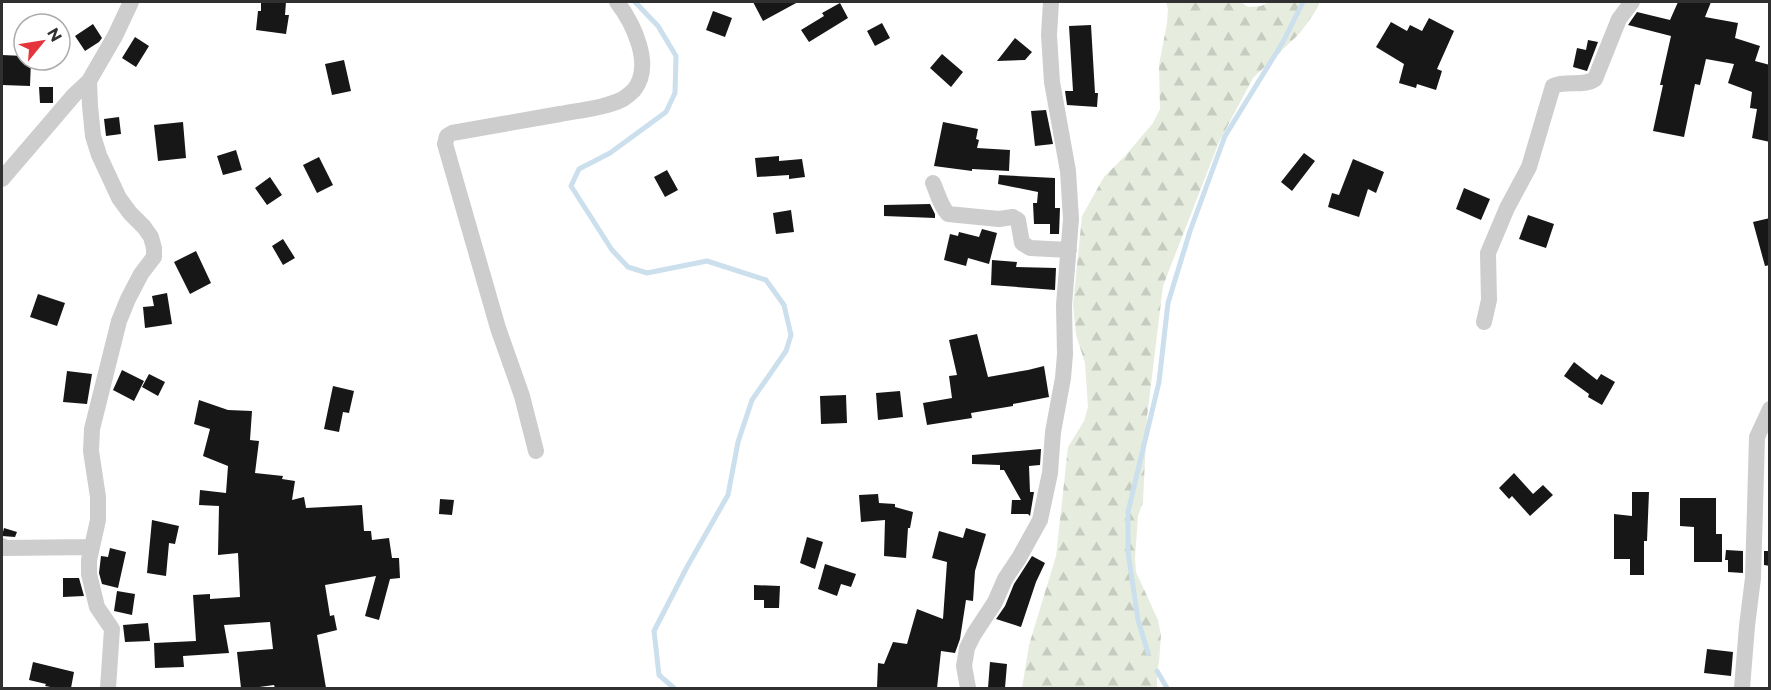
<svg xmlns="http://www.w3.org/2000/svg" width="1771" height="690" font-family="Montserrat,sans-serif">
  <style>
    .forest { fill: url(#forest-firs) }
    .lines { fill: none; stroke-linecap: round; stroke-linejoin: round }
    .stream { stroke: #cbdfed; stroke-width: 5 }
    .building { fill: #171717 }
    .street { stroke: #cdcdcd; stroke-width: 16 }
  </style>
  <defs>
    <pattern id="forest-firs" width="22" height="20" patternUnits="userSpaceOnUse" patternTransform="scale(1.5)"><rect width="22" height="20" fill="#e6eddf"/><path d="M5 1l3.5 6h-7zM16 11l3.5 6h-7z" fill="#c6ccc0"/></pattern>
  </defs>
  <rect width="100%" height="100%" fill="#fff"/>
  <path class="forest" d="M1166 2H1241L1248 7 1261 6 1269 2H1320L1315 12 1300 33 1253 78 1219 142 1163 286 1147 417 1143 502 1138 516 1135 558 1136 572 1158 620 1161 635 1159 663 1157 671V688H1022L1029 645 1056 556 1068 447 1084 421 1088 407 1085 363 1076 335 1073 305 1082 216 1104 177 1125 156 1153 123 1160 109 1159 65 1167 23 1168 9Z"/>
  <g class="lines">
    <path class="stream" d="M635 2 658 26 676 56 675 93 666 112 610 153 579 169 571 186 612 250 628 267 647 273 707 261 766 280 784 305 791 335 786 351 752 400 738 442 728 495 687 567 654 631 659 675 674 688
      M1148 653 1138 620 1128 552V512L1159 382 1168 303 1190 231 1225 136 1283 42 1303 2
      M1157 671 1167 688"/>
  </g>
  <path class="building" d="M261 2H286L285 15H289L286 34 256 30 258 11H261Z
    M753 2H798L763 21Z
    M1678 2H1711L1705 17 1738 23 1735 38 1760 46 1755 61 1770 65V142L1752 138 1757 109 1750 108 1752 92 1728 83 1734 64 1706 59 1700 85 1695 84 1684 137 1653 131 1663 85H1660L1671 36 1628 25 1637 12 1670 20Z
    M840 3 848 18 809 42 801 30 824 16 822 13Z
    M713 11 732 18 725 37 706 30Z
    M1429 18 1454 31 1437 69 1442 71 1436 90 1417 84 1416 88 1399 83 1404 64 1376 47 1391 22 1407 31 1410 25 1422 31Z
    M882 23 890 38 875 46 867 31Z
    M93 24 102 38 99 42 85 51 75 36Z
    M1091 25 1095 93H1098L1097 107 1067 105 1065 91H1073L1069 26Z
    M135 37 149 46 136 67 122 58Z
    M1015 38 1032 52 1025 60 997 61Z
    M1588 40 1598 42 1587 71 1573 67 1577 48 1586 50Z
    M942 54 963 72 951 87 930 68Z
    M2 55 24 56V60H31L30 86 2 85Z
    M344 60 351 91 332 95 325 64Z
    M39 87H53V103H40Z
    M1046 110 1053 144 1035 146 1031 111Z
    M119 117 121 134 106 136 104 119Z
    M183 122 186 158 158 161 154 125Z
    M943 122 978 129 976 139 979 140 977 148 1010 150 1009 171 972 169V171L934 166Z
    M236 150 242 170 223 175 217 156Z
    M1304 153 1315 161 1292 191 1281 182Z
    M779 156V161L802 159 805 177 789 179V175L757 177 755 158Z
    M319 157 333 185 317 193 303 165Z
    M1353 159 1384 172 1376 193 1368 189 1359 217 1328 207 1332 193 1339 195Z
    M667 170 678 190 665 197 654 177Z
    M999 175 1055 178V208H1060L1059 234H1050V224H1034L1033 203H1037L1038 192 998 184Z
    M270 177 282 195 267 205 255 188Z
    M1464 188 1490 199 1481 220 1456 209Z
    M930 204 935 214V218L884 216V205Z
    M791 210 794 232 776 234 773 213Z
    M1528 215 1554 224 1546 248 1519 239Z
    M1770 218V265L1765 266 1753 222Z
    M982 229 997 233 989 264 968 258 966 266 944 260 950 234 958 236 959 232 979 237Z
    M283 239 295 258 283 265 272 246Z
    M196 251 211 283 190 294 174 262Z
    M992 260 1017 262 1016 267 1056 268 1055 290 991 285Z
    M167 293 172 324 145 328 143 307 154 306 152 296Z
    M38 294 65 303 57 326 30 317Z
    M977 334 988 377 1028 370 1044 366 1049 397 1013 404V406L971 413 972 418 927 425 923 403 952 398 949 376 957 375 949 340Z
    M1574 362 1597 380 1601 374 1615 382 1602 405 1588 397 1589 394 1564 376Z
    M122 370 144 381 134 401 113 390Z
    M67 371 92 374 87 404 63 402Z
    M149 374 165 382 158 396 142 387Z
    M333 386 354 391 349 413 343 412 339 432 324 429Z
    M900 391 903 417 878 420 876 393Z
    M846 395 847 423 821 424 820 396Z
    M199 400 228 410 252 411 250 440 259 441 255 473 283 476 282 479 295 481 292 500 304 497 306 508 362 505 364 531H371L372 540 389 538 392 558H399L400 578 390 579 379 620 365 616 376 576 325 585 330 616 334 615 337 630 317 635 326 688H275L274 685 253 688H241L237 652 273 649 270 622 224 625 229 653 183 656 184 667 155 668 154 643 196 641 193 595 210 594V599L240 597 238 553 218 555 219 506 199 505 200 490 226 493 228 466 203 456 210 429 194 424Z
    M1041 449 1040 465 1029 466 1030 492H1034L1030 516 1028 514H1011L1012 500H1021L1004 470H1000V465L972 464V455Z
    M1514 473 1533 494 1543 485 1553 495 1530 516 1512 496 1509 499 1499 488Z
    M1632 492H1649L1647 541H1644V575H1630V559H1614V514L1632 516Z
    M878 494 879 503 895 504V507L913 512 910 528H908L906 558 884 556 885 520 861 522 859 495Z
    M1680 498H1716V534H1722V562H1694V527L1680 526Z
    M440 499 454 500 452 515 439 514Z
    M152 520 179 526 175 544 169 543 166 576 147 573Z
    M4 528 17 532 15 537 2 536Z
    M966 528 986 534 975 571 973 601 966 600 960 639 955 653 941 651 937 688H877L878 663 884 664 893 642 907 644 917 609 943 619 947 562 932 558 939 531 963 538Z
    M807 537 823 542 815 569 800 563Z
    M110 548 126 552 118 588 102 584 99 573 101 556 108 557Z
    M1726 550 1743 551V573L1728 572V560H1725Z
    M1764 551H1770V566L1764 565Z
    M1032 556 1045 563 1036 582 1021 627 996 619 1005 606 1014 584Z
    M825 564 856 574 851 587 841 584 837 596 818 589Z
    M63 578H79L84 596 63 597Z
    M754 585 780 586 779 608H764V600H754Z
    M117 591 135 594 132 615 114 611Z
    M148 623 150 641 125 642 123 625Z
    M1707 649 1733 652 1731 676 1704 673Z
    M33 662 74 672 71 688H56L45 686 46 684 29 680Z
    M990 662 1007 664 1005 688H988Z"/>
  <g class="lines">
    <path class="street" d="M2 179 74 95 89 81
      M933 183C938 194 940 205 948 214L999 219 1013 217 1018 220 1022 243 1030 248 1069 250
      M1484 322 1489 300 1488 253 1507 208 1529 167 1553 86C1567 80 1583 87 1595 79L1619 19 1632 2
      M536 451 522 396 498 328 445 144 447 136 452 133C488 127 524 120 560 114 581 110 605 108 623 99 626 97 631 93 634 90 654 65 633 23 617 2
      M2 546 5 548 92 547
      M108 688 112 629 97 607 89 574V560L98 520V497L91 451 92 429 119 321 128 299 141 274 154 257V248L151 237 144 227 130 213 119 198 99 155 93 136 90 106 89 81 115 36 131 2
      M968 688 964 666 967 648 974 634 995 602 1005 579 1019 558 1040 520 1050 473 1053 432 1063 378 1065 354 1064 305 1071 219 1068 171 1052 82 1049 35 1051 2
      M1742 688 1747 626 1753 578 1757 437 1770 409"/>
  </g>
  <rect width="1771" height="690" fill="none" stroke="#303030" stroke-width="6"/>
  <g transform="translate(42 42) rotate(60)"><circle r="28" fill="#ffffff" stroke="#acacac" stroke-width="1.5"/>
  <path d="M0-4.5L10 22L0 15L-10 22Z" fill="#e6343d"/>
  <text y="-9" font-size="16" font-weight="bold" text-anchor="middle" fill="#303030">N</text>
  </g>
</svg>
